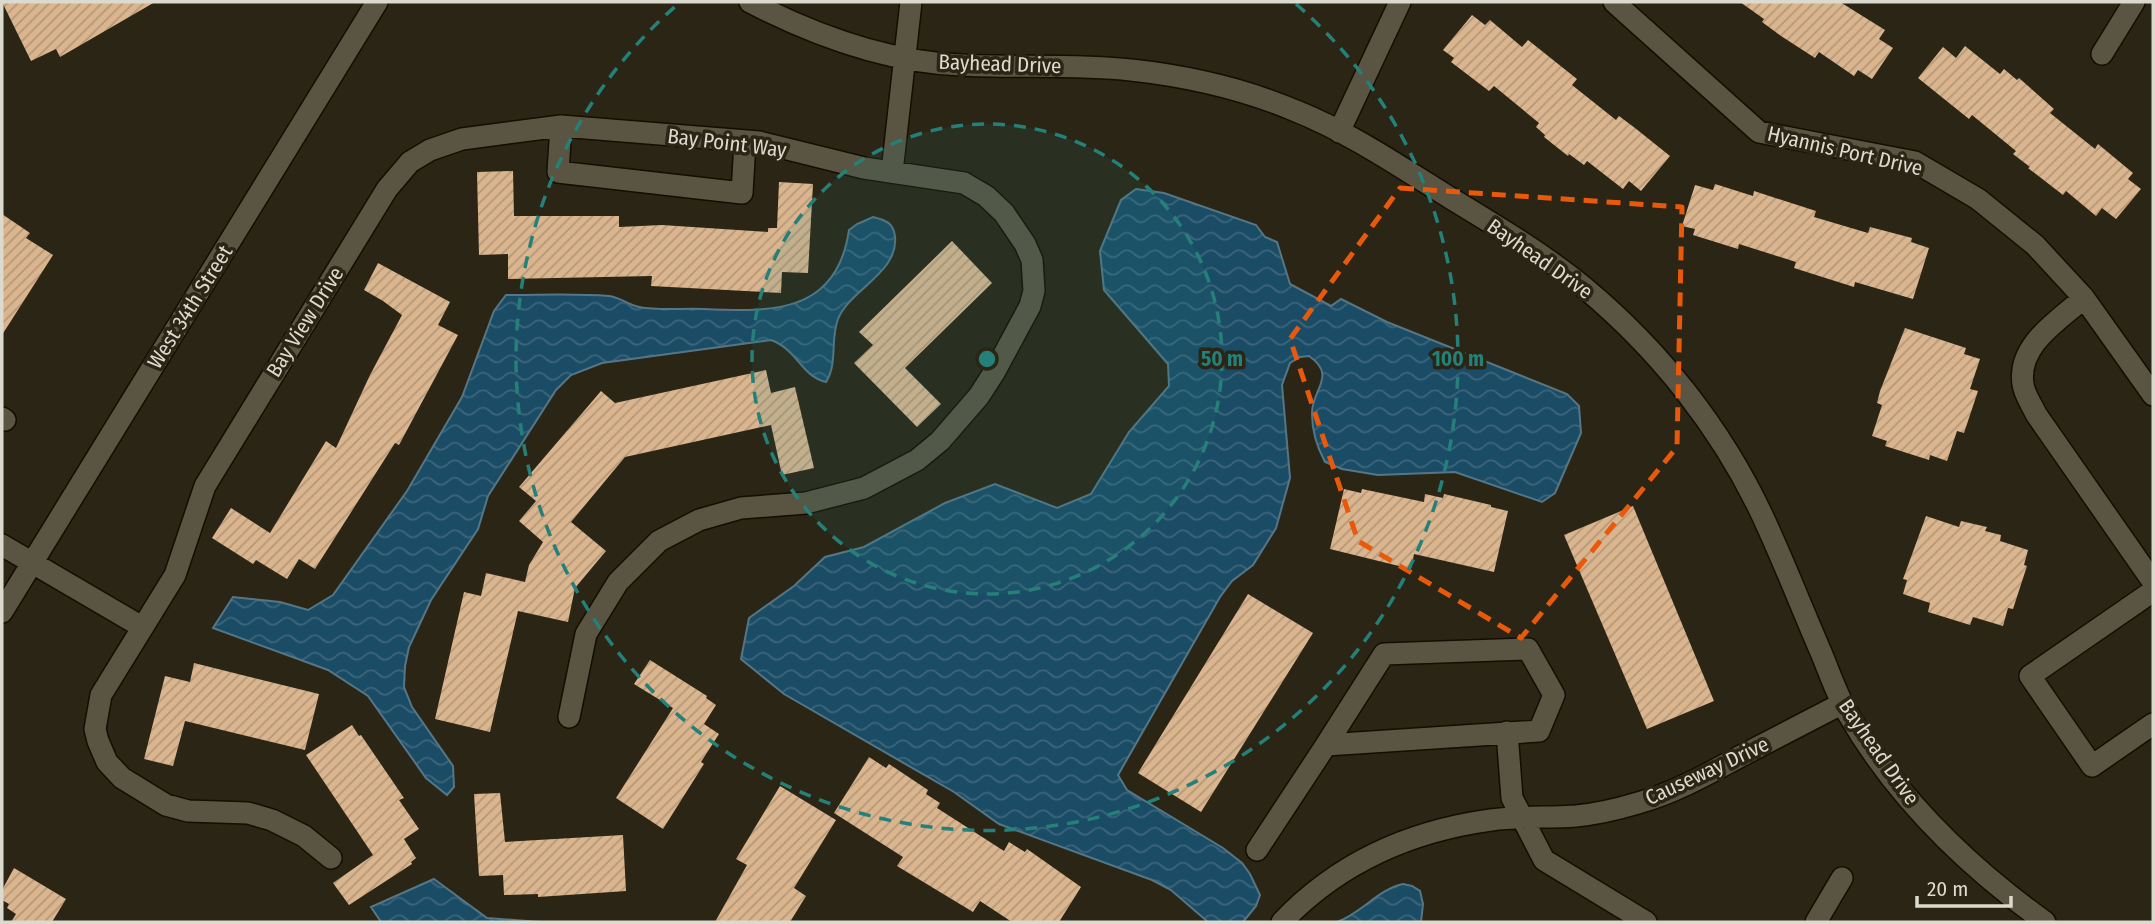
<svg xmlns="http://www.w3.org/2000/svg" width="2155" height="924" font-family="'Fira Sans Condensed',sans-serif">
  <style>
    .water { fill: url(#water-waves); stroke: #557685; stroke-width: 2 }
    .building { fill: url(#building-hatch) }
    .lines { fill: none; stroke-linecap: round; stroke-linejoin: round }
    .minor-casing { stroke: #140e02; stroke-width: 24 }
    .minor { stroke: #5a5442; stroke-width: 21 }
    .marked { fill: none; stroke: #e8590c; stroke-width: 5; stroke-dasharray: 14 9; stroke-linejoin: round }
    .ring { fill: none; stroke: #248078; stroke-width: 3.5; stroke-dasharray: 12 9 }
    .labels { text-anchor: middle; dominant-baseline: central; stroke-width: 7; stroke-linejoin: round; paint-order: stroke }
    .street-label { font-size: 21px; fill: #dcd9ce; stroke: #2b2515 }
    .centre { fill: #248078; stroke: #2b2515; stroke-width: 3.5 }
    .ring-label { font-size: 21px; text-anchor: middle; font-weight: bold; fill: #248078; stroke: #2b2515; stroke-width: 7; stroke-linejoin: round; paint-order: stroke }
  </style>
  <defs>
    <pattern id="water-waves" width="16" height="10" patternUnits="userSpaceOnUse" patternTransform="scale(1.75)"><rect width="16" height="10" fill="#1b4c66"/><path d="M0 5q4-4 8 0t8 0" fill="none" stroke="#3c657b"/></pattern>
    <pattern id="building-hatch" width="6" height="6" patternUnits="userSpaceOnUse" patternTransform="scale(1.75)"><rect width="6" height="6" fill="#dab58e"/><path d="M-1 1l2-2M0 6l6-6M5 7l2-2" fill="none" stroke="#b4987a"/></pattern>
  </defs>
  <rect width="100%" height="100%" fill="#2b2515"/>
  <path class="water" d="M1136 189 1164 193 1256 225 1265 237 1277 242 1290 284 1331 306 1341 299 1387 322 1567 394 1579 406 1581 433 1555 493 1542 502 1455 472 1378 475 1342 469 1325 462C1317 447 1312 432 1312 414 1311 390 1338 376 1309 356L1300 357 1290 363 1282 385 1290 478 1276 528 1253 565 1232 581 1220 597 1118 775 1127 790 1223 848 1242 863 1250 874 1260 895 1256 906 1243 922H1208L1171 890 1152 880 999 824 954 792 784 694 741 659 749 618 794 586 825 557 864 547 945 503 995 484 1057 508 1091 494 1129 432 1169 386 1168 364 1104 290 1100 251 1121 200Z
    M873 217C885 220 893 222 895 236 899 273 850 289 838 319 830 340 838 363 826 382 801 376 798 350 771 340L602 363 571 375 556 390 488 496 478 529 431 600 409 647 405 666 404 687 412 707 453 766 454 787 447 795 426 778 368 696 328 670 213 628 233 597 280 602 308 610 333 595 407 491 462 397 494 311 506 295C540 295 575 293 609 296 619 297 629 305 639 307 660 311 683 308 704 309 772 312 837 314 849 230L857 224Z
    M434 879 487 918 540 922H381L371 907Z
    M1403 884 1412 886 1420 891 1423 904 1421 922H1337C1362 913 1377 890 1403 884Z"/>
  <path class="building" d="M2 2H155L60 57 56 49 31 61Z
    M1740 2H1840L1885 30 1879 39 1893 48 1872 79 1858 70 1854 76 1819 52 1815 58 1781 36 1762 22 1764 19Z
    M1472 15 1485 25 1490 20 1522 47 1528 40 1577 79 1572 85 1616 120 1619 116 1635 128 1670 156 1641 191 1629 181 1623 189 1587 161 1584 165 1569 154 1568 156 1544 137 1545 135 1536 127 1539 123 1494 86 1489 91 1451 62 1454 58 1443 50Z
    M1965 46 2000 74 2004 69 2017 80 2019 78 2054 109 2050 113 2095 149 2098 144 2133 173 2128 179 2141 189 2116 219 2102 208 2096 216 2066 191 2063 195 2028 168 2030 167 2013 154 2016 151 1972 115 1969 119 1918 78 1943 47 1956 58Z
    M513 171 514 216H619V227L662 225 768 232V228H777L779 182 813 184 808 273 782 272 781 293 651 286 652 276 508 279V254L479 255 477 172Z
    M1715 184 1753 196 1754 191 1816 211 1814 217 1868 233 1870 227 1912 238 1911 242 1929 248 1913 299 1855 282 1854 287 1794 268 1796 262 1739 244 1738 249 1693 235 1695 229 1682 226 1695 185 1713 190Z
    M2 214 30 233 26 238 53 255 2 335Z
    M952 241 992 283 905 368 941 404 917 427 854 363 873 345 859 332Z
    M378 263 450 302 438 325 458 335 399 445 395 443 315 569 299 559 287 579 256 560 253 564 212 538 231 508 270 533 326 441 336 448 370 375 402 315 383 301 364 290Z
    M1905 328 1966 348 1964 354 1980 359 1970 389 1978 391 1964 433 1957 431 1947 461 1930 455 1929 460 1885 446 1887 441 1872 436 1882 405 1877 403 1880 391Z
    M766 370 771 393 795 387 814 468 782 475 771 425 625 457 571 522 606 551 575 588 568 622 518 611 490 732 435 719 464 592 481 596 486 573 525 582 529 565 543 542 519 521 536 501 519 487 601 391 615 403Z
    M1344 489 1361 493 1362 489 1424 502 1425 494 1443 498 1444 494 1491 505V507L1508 511 1494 572 1414 554 1411 569 1330 549Z
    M1633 506 1714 701 1647 729 1564 535Z
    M1926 516 1959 527 1961 521 1987 527 1985 531 2001 535 2000 541 2028 550 2024 565 2027 566 2013 609 2008 608 2003 626 1973 617 1970 625 1928 612 1930 603 1903 594 1907 580 1903 579Z
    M1248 594 1313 633 1201 812 1138 773Z
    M650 660 707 696 706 698 716 705 704 724 719 734 701 762 704 764 663 829 616 798 673 708 634 684Z
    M194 663 319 694 305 750 185 721 173 766 144 759 165 676 190 682Z
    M352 725 359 736 361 735 404 798 399 800 419 829 404 839 416 858 411 862 412 864 349 905 333 883 373 855 306 755Z
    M869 757 886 768 889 764 928 790 926 794 940 803 937 808 1004 851 1009 842 1025 852 1027 849 1081 887 1059 922H1012L980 901 973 912 897 866 903 857 834 813Z
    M780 786 836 820 794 888 806 896 790 922H715L747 865 736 859Z
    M500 793 505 842 623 835 626 891 538 897V894L504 895 503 875 479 876 474 794Z
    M14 868 66 899 52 922H11L16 914 7 908 9 904 2 900V890Z"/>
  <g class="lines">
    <g class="minor-casing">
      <path id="minor" d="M750 2C814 35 887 62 961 65 1017 68 1075 64 1131 70 1187 76 1244 89 1296 111 1351 133 1402 168 1452 199 1498 227 1545 255 1586 289 1660 351 1722 429 1763 517 1783 560 1801 606 1820 650 1829 671 1836 693 1847 712 1895 796 1967 866 2045 922
        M1614 2 1759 132 1915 162 1978 199 2035 245 2084 298 2153 395
        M2102 54 2134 2
        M561 126 558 172 742 193 745 142
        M1339 132 1400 2
        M892 172 911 2
        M2084 298C2059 320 2017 345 2023 384 2024 394 2032 405 2036 414L2153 582
        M2 418 5 420
        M2 545 142 627
        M2153 591 2030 676 2092 766 2153 724
        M2 612 377 2
        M1507 732 1512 798 1544 860 1646 922
        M1257 850 1326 745 1539 731 1554 695 1528 649 1384 654 1326 745
        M331 858 304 836 272 820 248 813 188 811 166 805 122 778 107 762 98 741 95 729 101 695 175 575 205 486 387 189 410 162 430 150 462 139 561 126 759 142 864 168 964 183 986 196 1004 213 1025 244 1032 260 1034 291 1030 306 995 371 979 396 940 441 917 460 864 488 806 503 741 508 699 520 659 541 618 582 586 634 569 717
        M1282 922C1339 862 1410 831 1491 820 1519 816 1548 818 1576 816 1597 814 1618 809 1638 803 1674 793 1706 775 1739 757 1774 739 1808 721 1843 703
        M1816 922 1842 878"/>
    </g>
    <use href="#minor" class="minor"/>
  </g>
  <path class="marked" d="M1400 188 1682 207 1677 447 1521 638 1358 541 1290 339Z"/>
  <circle cx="987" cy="359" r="235" fill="#248078" fill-opacity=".12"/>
  <g class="ring">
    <circle cx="987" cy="359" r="235"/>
    <path d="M1296 4A471 471 0 1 1 678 4"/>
  </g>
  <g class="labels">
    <g class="street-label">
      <text transform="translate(1000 64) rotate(2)">Bayhead Drive</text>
      <text transform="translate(727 143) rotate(7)">Bay Point Way</text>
      <text transform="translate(1845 151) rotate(13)">Hyannis Port Drive</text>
      <text transform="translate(1540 259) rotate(35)">Bayhead Drive</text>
      <text transform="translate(190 307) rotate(-58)">West 34th Street</text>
      <text transform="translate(305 322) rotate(-58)">Bay View Drive</text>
      <text transform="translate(1879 752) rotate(55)">Bayhead Drive</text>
      <text transform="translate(1707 771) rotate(-25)">Causeway Drive</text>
    </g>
  </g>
  <circle cx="987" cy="359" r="10" class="centre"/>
  <g class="ring-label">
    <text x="1222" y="366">50 m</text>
    <text x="1458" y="366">100 m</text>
  </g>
  <rect width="2155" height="924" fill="none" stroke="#dcd9ce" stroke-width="7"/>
  <path d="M1917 896v10h94v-10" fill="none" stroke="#dcd9ce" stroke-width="3.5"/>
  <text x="1927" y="896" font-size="21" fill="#dcd9ce" stroke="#2b2515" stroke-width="5" paint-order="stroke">20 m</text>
</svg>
